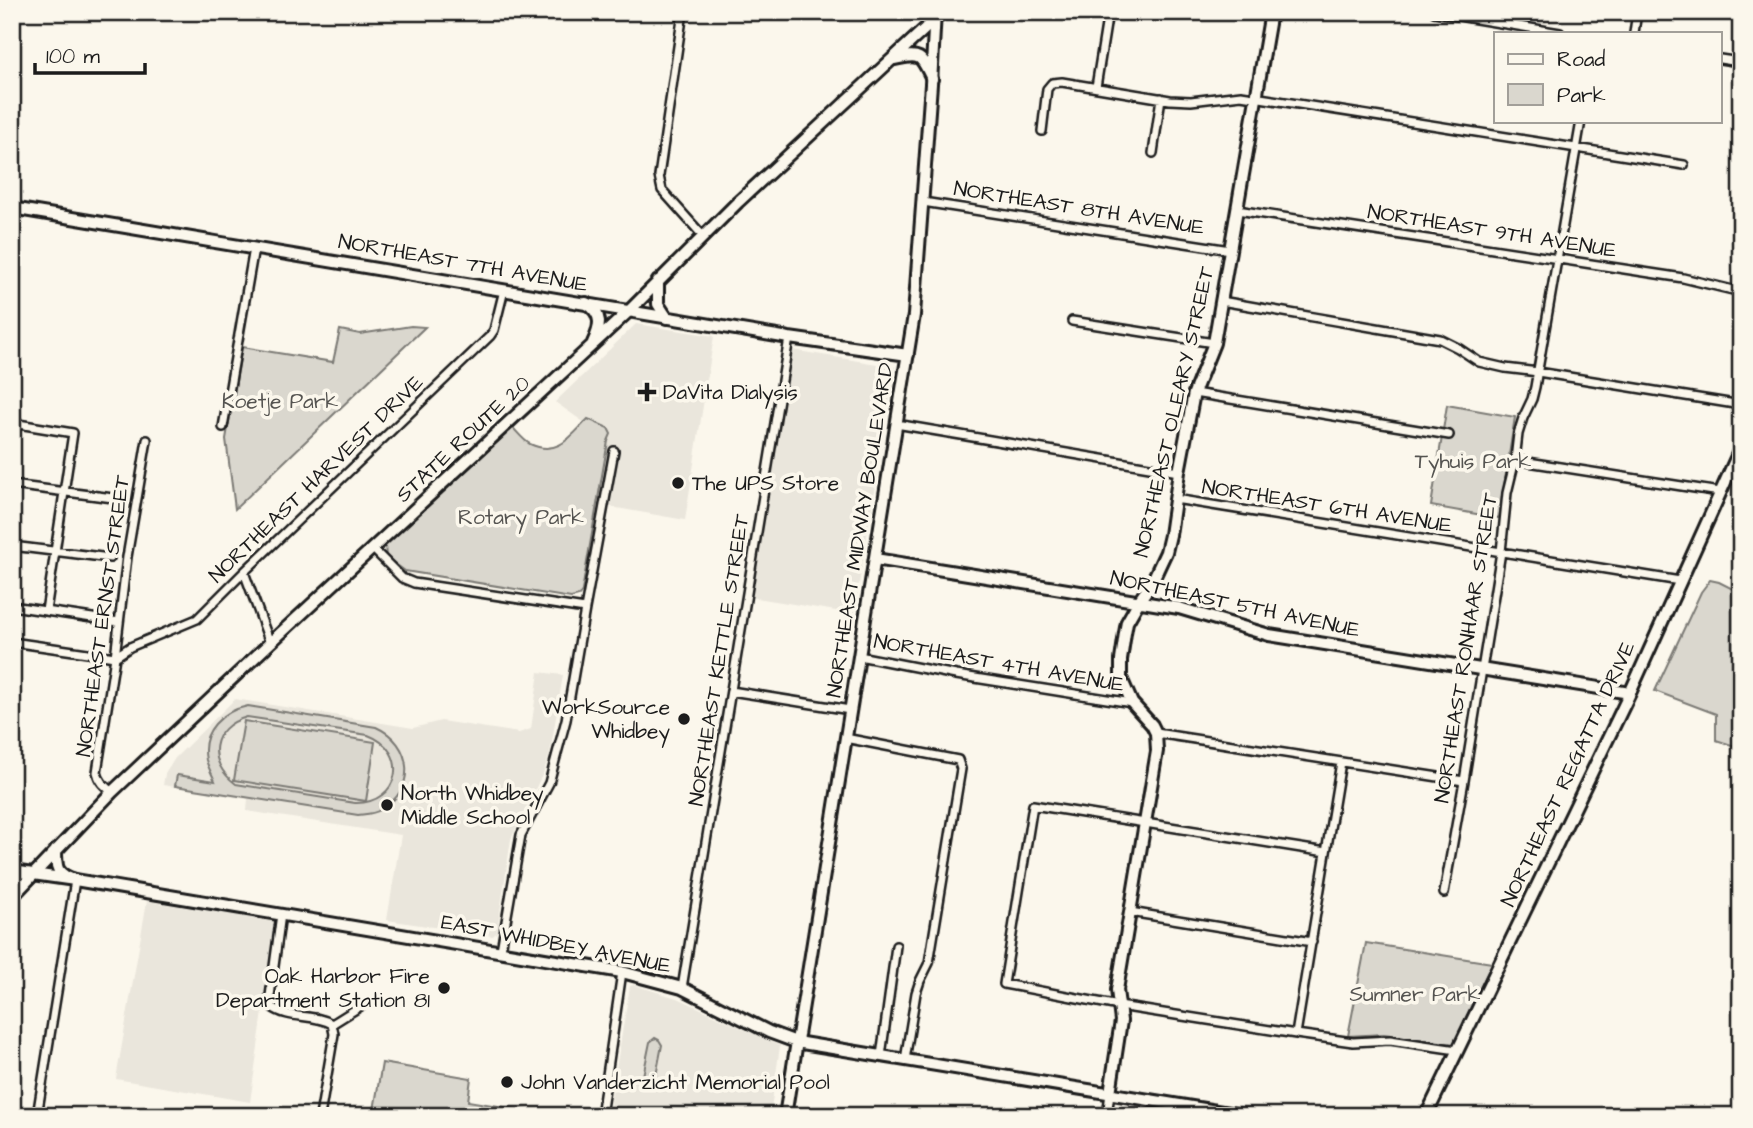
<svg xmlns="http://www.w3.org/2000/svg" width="1753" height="1128" font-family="'Architects Daughter',sans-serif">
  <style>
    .built { fill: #eae6dc }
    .green { fill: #dad7ce; stroke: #7b7a75; stroke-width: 2; fill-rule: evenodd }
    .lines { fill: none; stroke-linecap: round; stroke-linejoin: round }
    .street-casing { stroke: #1c1c1c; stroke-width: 12 }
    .secondary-casing { stroke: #1c1c1c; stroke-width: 16 }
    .primary-casing { stroke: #1c1c1c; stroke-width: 16 }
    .street { stroke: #fbf7ec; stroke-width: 7 }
    .secondary { stroke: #fbf7ec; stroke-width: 10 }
    .primary { stroke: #fbf7ec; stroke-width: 10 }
    .poi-dot { fill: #1c1c1c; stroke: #fbf7ec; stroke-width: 2.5 }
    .labels { text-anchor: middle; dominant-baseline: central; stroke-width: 7; stroke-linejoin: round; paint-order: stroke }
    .street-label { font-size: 21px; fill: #1c1c1c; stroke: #fbf7ec }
    .poi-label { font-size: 21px; fill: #1c1c1c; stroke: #fbf7ec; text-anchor: start }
    .park-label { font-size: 21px; fill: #555451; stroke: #fbf7ec }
  </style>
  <rect width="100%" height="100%" fill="#fbf7ec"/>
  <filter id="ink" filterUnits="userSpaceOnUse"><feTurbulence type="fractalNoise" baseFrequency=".0143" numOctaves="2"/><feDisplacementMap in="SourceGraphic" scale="14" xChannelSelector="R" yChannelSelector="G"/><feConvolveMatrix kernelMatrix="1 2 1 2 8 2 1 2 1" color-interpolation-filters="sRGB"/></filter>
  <g filter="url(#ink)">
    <path class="built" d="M636 324 714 336 685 520 594 504 605 437 555 402Z
      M792 350 895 367 854 614 751 597Z
      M539 672 563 675 550 753 544 771 511 839 497 932 493 936 387 920 401 835 247 811 248 799 163 785 165 774 175 758 235 699 413 728 441 721 519 733 531 729Z
      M147 901 276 922 250 1102 116 1079Z
      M634 985 680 999 780 1046 770 1116H608L630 986Z"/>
    <path class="green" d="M411 326 425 327 235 509 226 439 242 347 333 362 340 330 360 334Z
      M1447 405 1515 417 1499 518 1431 506Z
      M588 419 608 428 611 434 608 441 582 591 579 596 571 598 405 571 386 557 385 545 513 428C518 433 524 441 530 444 558 457 571 436 588 419Z
      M1710 580 1719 582 1741 593V748L1716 740V714L1655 691 1701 592Z
      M248 706 376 727C413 743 418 790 380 810 374 814 366 814 358 815L175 786 177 775 215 781C212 774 208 767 206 760 200 731 222 711 248 706ZM247 717 368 735C411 751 400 804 355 803L236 784C206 762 210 727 247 717Z
      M244 721 375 742 366 801 234 780Z
      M1366 943 1492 963 1454 1044 1384 1034 1348 1036Z
      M655 1038 659 1040 662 1045 655 1081 644 1080 643 1076 650 1042Z
      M382 1063 471 1078 468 1101 560 1116H373Z"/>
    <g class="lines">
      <g class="street-casing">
        <path id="street" d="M683 12 659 176 662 190 703 236
          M1434 12 1560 33
          M1634 33 1637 12
          M1720 59 1733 61 1741 59
          M1096 87 1108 12
          M1042 131 1047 89 1052 83 1062 82 1170 100 1191 101 1241 95 1684 165
          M1153 153 1161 98
          M923 202 1230 250
          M1237 210 1683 278 1741 292
          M1221 301 1440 339 1458 348 1479 362 1505 368 1538 372 1741 405
          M1072 321 1214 343
          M1194 393 1449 435
          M12 423 73 433 46 611
          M896 424 1179 472
          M223 427 254 248
          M1515 460 1720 492
          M12 485 121 499
          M1175 499 1680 581
          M12 546 110 558
          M373 549 402 578 414 583 585 609
          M244 572 270 643
          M12 606 119 622
          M12 642 115 657
          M859 656 956 675 1132 703
          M115 657 130 647 197 619 244 572 490 336 494 330 504 290
          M731 691 850 710
          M1156 733 1464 781
          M845 738 958 760 961 769 929 963 920 981 916 993 905 1060
          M112 792C105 786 99 782 97 772L115 657 127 557 147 440
          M1326 852 1033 805 1004 984 1119 1006 1296 1034 1353 1042 1390 1040 1457 1050
          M1444 893 1464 781 1501 552 1507 493 1515 460 1518 434 1523 418 1532 399 1535 387 1581 121
          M1130 912 1312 942
          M281 914 270 996 272 1007C289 1020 314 1013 332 1024
          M501 950 521 835 549 783 566 720 585 609 614 451
          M682 988 789 338
          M332 1024 364 1004
          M1296 1034 1341 762
          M881 1056 896 946
          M264 1115 269 1116
          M37 1116 75 880
          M320 1116 334 1034 332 1024
          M601 1116 622 972
          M1107 1116 1110 1093"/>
      </g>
      <g class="secondary-casing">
        <path id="secondary" d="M12 208 789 338 908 355
          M875 559 1179 608 1269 635 1630 693
          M12 871 75 880 622 972 682 988 769 1032 796 1042 1247 1116
          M1110 1093 1121 1021 1117 990 1157 751 1156 733 1152 725 1132 703 1121 678V660L1125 633 1127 622 1139 601 1151 584 1166 552 1170 535 1179 472 1194 393 1214 343 1271 12
          M785 1116 914 315 931 84 935 12
          M1426 1116 1630 693 1741 447"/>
      </g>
      <g class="primary-casing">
        <path id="primary" d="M895 59C920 53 921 55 932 79
          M658 281V304L667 318
          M586 303C603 314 601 326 593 343
          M56 850C56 868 56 874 75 880
          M12 897 112 792 270 643 629 311 738 202 943 12"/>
      </g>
      <use href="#street" class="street"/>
      <use href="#secondary" class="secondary"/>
      <use href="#primary" class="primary"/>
    </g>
  </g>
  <g class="poi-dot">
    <path d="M643.5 381.5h7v7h7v7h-7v7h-7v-7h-7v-7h7z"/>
    <circle cx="678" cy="483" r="7"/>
    <circle cx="684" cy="719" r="7"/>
    <circle cx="387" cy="805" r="7"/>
    <circle cx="444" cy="988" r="7"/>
    <circle cx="507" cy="1082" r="7"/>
  </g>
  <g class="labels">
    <g class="street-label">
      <text transform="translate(1079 208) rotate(9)">NORTHEAST 8TH AVENUE</text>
      <text transform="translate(1492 231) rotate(9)">NORTHEAST 9TH AVENUE</text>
      <text transform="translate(463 263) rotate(10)">NORTHEAST 7TH AVENUE</text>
      <text transform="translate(1174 412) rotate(-77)">NORTHEAST OLEARY STREET</text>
      <text transform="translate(463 439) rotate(-43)">STATE ROUTE 20</text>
      <text transform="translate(316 479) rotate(-44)">NORTHEAST HARVEST DRIVE</text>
      <text transform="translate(1327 506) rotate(9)">NORTHEAST 6TH AVENUE</text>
      <text transform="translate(860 530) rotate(-81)">NORTHEAST MIDWAY BOULEVARD</text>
      <text transform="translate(1235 604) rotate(12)">NORTHEAST 5TH AVENUE</text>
      <text transform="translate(103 616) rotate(-82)">NORTHEAST ERNST STREET</text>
      <text transform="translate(1466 648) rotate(-81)">NORTHEAST RONHAAR STREET</text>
      <text transform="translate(719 660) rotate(-81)">NORTHEAST KETTLE STREET</text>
      <text transform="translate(999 663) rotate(10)">NORTHEAST 4TH AVENUE</text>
      <text transform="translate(1568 774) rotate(-65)">NORTHEAST REGATTA DRIVE</text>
      <text transform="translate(556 944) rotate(11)">EAST WHIDBEY AVENUE</text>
    </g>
    <g class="poi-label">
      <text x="663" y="392">DaVita Dialysis</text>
      <text x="692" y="483">The UPS Store</text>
      <text x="670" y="707" text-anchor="end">WorkSource<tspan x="670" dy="24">Whidbey</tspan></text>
      <text x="401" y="793">North Whidbey<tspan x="401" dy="24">Middle School</tspan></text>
      <text x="430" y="976" text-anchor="end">Oak Harbor Fire<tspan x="430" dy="24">Department Station 81</tspan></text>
      <text x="521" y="1082">John Vanderzicht Memorial Pool</text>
    </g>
    <g class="park-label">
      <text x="280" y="401">Koetje Park</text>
      <text x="1473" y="461">Tyhuis Park</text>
      <text x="521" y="517">Rotary Park</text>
      <text x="1415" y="994">Sumner Park</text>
    </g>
  </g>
  <rect width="1753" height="1128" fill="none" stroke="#fbf7ec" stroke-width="42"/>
  <rect x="21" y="21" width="1711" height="1086" fill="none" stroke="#1c1c1c" stroke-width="2.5" filter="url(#ink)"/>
  <rect x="1494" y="32" width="228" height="91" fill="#fbf7ec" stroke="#a29f99" stroke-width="2"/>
  <rect x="1508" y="54" width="35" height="10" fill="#fbf7ec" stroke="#a29f99" stroke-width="2"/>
  <text x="1557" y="66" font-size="21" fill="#1c1c1c">Road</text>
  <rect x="1508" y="84" width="35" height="21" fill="#dad7ce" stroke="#a29f99" stroke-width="2"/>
  <text x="1557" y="102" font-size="21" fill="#1c1c1c">Park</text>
  <path d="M35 63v10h110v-10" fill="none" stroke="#1c1c1c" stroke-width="3.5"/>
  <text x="46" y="63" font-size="21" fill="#1c1c1c" stroke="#fbf7ec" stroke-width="5" paint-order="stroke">100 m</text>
</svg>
